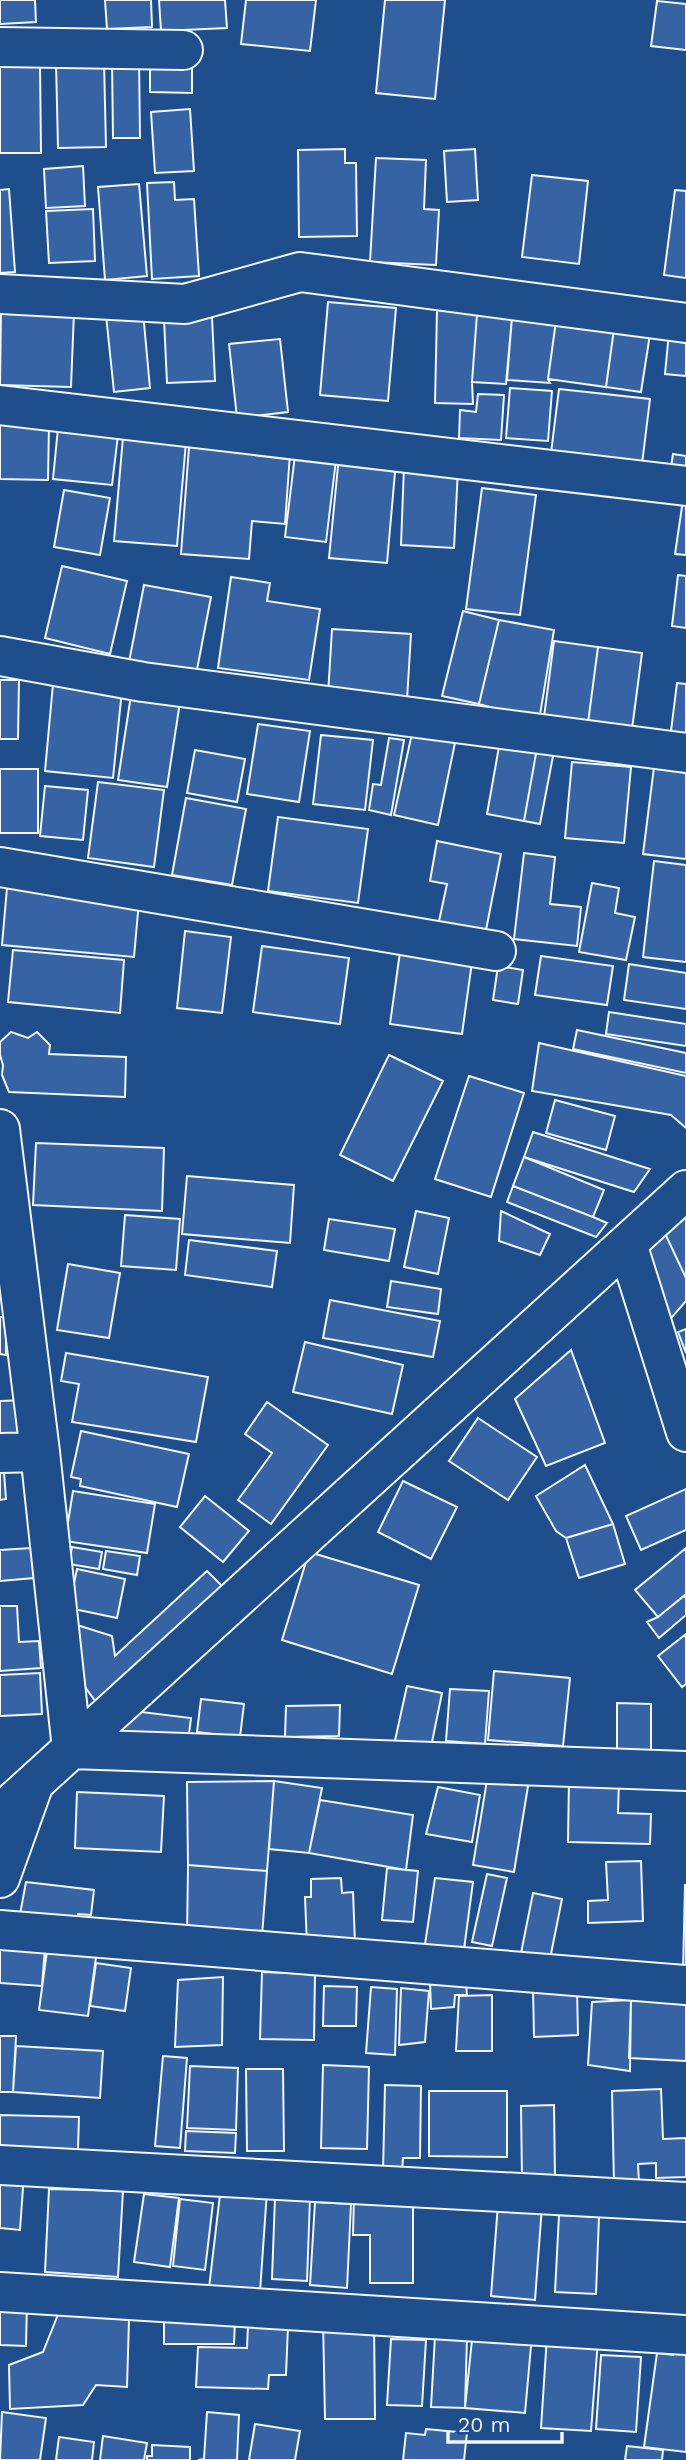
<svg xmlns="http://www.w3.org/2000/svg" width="686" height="2460" font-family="'Work Sans',sans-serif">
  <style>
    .building { fill: #3563a3; stroke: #f2f6ff; stroke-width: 2 }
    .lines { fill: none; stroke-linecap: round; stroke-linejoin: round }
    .minor-casing { stroke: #f2f6ff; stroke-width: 42 }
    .minor { stroke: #1f4e8c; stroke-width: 38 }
  </style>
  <rect width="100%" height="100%" fill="#1f4e8c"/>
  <path class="building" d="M0 0H35L36 22 0 24Z
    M105 0H151L152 27 107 29Z
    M159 0H225L227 28 161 31Z
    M246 0H316L310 51 241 44Z
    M385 0H445L435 99 376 93Z
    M657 1 686 4V50L651 46Z
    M139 57 140 138H113L112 58Z
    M150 60 192 61V93L150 92Z
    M104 61 106 147 58 148 56 62Z
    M0 66H40L41 153H0Z
    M190 109 194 171 155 173 151 112Z
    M345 149V163H356L357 236 299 237 298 150Z
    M475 149 478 200 447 202 444 151Z
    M376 158 426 160 424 209 439 210 436 265 370 262Z
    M83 166 85 206 46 208 44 169Z
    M532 175 588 181 579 264 522 257Z
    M174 182 175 200 194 199 199 276 152 279 147 183Z
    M139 184 147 276 105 280 98 187Z
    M9 189 15 272 0 273V190Z
    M675 190 686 191V278L664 275Z
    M93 209 95 261 49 263 46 211Z
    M328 302 396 308 388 401 320 395Z
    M1 310 74 312 71 387 0 385Z
    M437 310 477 314 472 382 473 404 435 403Z
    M143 312 150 388 114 392 106 315Z
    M477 314 512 317 506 384 472 382Z
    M212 317 215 381 167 383 164 319Z
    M512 317 556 321 548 379 550 383 507 380Z
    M556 321 614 329 606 387 548 379Z
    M614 329 650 334 641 392 606 387Z
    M669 332 686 334V376L665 374Z
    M280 339 288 412 237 418 229 344Z
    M510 388 552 391 548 441 506 438Z
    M559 389 650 399 642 464 551 453Z
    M478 394 504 395 501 440 459 438 460 410 476 412Z
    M0 423 49 424 48 480 0 479Z
    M58 428 118 435 112 485 53 479Z
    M123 437 186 442 177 546 114 541Z
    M189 447 290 454 285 524 252 521 249 559 181 554Z
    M673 454 686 456V476L670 474Z
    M295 455 336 460 326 542 285 537Z
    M339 456 396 461 387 563 329 558Z
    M404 466 458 469 454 548 401 545Z
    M482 488 536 495 520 615 466 609Z
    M64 490 110 498 100 555 54 547Z
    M683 500H686V555L675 554Z
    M62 566 127 581 110 654 45 638Z
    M678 575 686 576V628L672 626Z
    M231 577 270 583 267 601 320 609 309 680 218 668Z
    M144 585 211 597 195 680 128 667Z
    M463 611 499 620 479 704 442 696Z
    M499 620 554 630 539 721 479 704Z
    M332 629 411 634 407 700 328 695Z
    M554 641 598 647 588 723 544 717Z
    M598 647 642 653 632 729 588 723Z
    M0 680H19L18 739H0Z
    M677 683 686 684V741L670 739Z
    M53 684 122 690 113 778 45 771Z
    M131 695 180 702 167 787 118 780Z
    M258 724 310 731 299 802 247 794Z
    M413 729 456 738 438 825 394 815Z
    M321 735 373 740 365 810 313 804Z
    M389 738 404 740 391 815 369 810 373 784 381 785Z
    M500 741 537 748 524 821 487 814Z
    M537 748 554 751 540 824 524 821Z
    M195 750 245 759 237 802 187 793Z
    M572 762 631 767 624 843 565 838Z
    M654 767 686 771V859L643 854Z
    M0 769H38V833H0Z
    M98 782 164 790 154 867 88 858Z
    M45 786 88 790 83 840 40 836Z
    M186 798 246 809 232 885 172 875Z
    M278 817 368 829 358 903 268 891Z
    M437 841 501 854 485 935 438 926 447 884 430 881Z
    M524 853 555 857 550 904 581 907 577 946 514 939Z
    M654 861 686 865V962L643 957Z
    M592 883 619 888 615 913 635 917 626 960 579 952Z
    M7 888 139 901 134 957 2 945Z
    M185 931 231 937 222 1013 177 1008Z
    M262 946 349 958 340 1024 253 1012Z
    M13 950 124 960 120 1013 8 1002Z
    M400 952 472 962 462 1034 390 1024Z
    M541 956 613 966 607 1005 535 995Z
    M629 964 686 973V1009L624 1000Z
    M498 966 523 970 518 1004 493 1000Z
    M609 1012 686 1024V1046L606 1034Z
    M577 1030 686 1053V1073L573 1049Z
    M11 1032 28 1038 37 1032 50 1045 49 1054 126 1057 125 1097 9 1092 2 1075 3 1065 0 1055V1042Z
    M539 1043 686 1076V1128L671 1115 532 1091Z
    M389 1055 443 1081 393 1181 340 1155Z
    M469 1076 524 1093 491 1197 435 1179Z
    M555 1100 615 1116 606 1150 546 1133Z
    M533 1132 650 1169 634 1192 524 1157Z
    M36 1143 164 1148 162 1211 33 1205Z
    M524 1157 604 1190 593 1217 513 1186Z
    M187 1176 294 1185 290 1243 182 1234Z
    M513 1186 593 1217 607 1223 596 1237 507 1202Z
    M416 1211 449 1218 438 1274 404 1267Z
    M501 1211 550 1234 540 1255 499 1241Z
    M686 1212V1278L661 1225Z
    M125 1215 180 1219 176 1270 121 1266Z
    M329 1219 395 1229 389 1261 324 1250Z
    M661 1225 686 1278V1301L666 1324 633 1248Z
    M189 1240 277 1251 272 1287 185 1275Z
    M68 1264 120 1273 109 1338 57 1330Z
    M391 1281 441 1289 438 1314 387 1307Z
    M330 1300 440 1321 433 1357 323 1338Z
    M0 1317H6V1355L0 1354Z
    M686 1329V1353L678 1332Z
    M305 1342 403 1365 392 1414 293 1392Z
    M571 1350 605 1443 546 1466 515 1399Z
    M66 1353 208 1377 196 1442 72 1422 79 1384 61 1381Z
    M25 1400 28 1437 0 1439V1401Z
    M267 1402 328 1445 271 1524 238 1500 272 1453 245 1434Z
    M478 1418 537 1457 508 1500 449 1461Z
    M81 1431 189 1454 177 1507 80 1486 81 1479 71 1477Z
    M0 1459H3L6 1499 0 1500Z
    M585 1465 613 1524 566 1538 556 1531 536 1496Z
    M403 1481 457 1507 431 1559 378 1532Z
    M686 1489V1530L641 1550 626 1516Z
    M73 1491 155 1504 147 1553 65 1541Z
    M205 1496 249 1531 223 1562 180 1527Z
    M613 1524 625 1564 579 1578 566 1538Z
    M72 1547 102 1552 99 1569 69 1564Z
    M31 1548 34 1578 0 1581V1550Z
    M686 1548V1594L658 1617 635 1590Z
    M106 1551 140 1556 137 1575 103 1569Z
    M309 1552 419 1585 392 1674 282 1640Z
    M77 1569 125 1579 117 1618 69 1608Z
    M207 1571 222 1586 96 1702 85 1687 77 1625 112 1636 115 1656Z
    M684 1596 686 1598V1615L659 1638 647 1622 658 1617Z
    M0 1606H17L19 1642 39 1641 41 1668 0 1671Z
    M686 1634V1684L682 1687 658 1656Z
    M494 1671 570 1678 563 1746 488 1740Z
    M40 1673 42 1714 0 1716V1675Z
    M407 1686 442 1693 430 1752 394 1745Z
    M450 1689 489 1691 485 1744 446 1741Z
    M201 1699 244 1704 240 1737 197 1732Z
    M617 1703 651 1704V1752H617Z
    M340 1705 339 1736 285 1737 286 1706Z
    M125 1710 191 1718 187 1750 121 1742Z
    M488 1774 529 1780 514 1872 473 1865Z
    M569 1778 619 1779 618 1813 651 1814 650 1844 568 1842Z
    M274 1781 267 1871 188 1865 187 1782Z
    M274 1781 322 1788 309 1853 269 1849Z
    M438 1787 480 1795 472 1842 426 1834Z
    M77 1792 164 1796 161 1852 75 1848Z
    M320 1800 413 1815 406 1870 309 1853Z
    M641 1861 643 1921 588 1923V1901L608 1900 606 1862Z
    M188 1865 267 1871 262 1936 187 1937Z
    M387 1868 418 1871 413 1922 382 1920Z
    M487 1874 507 1878 492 1946 472 1942Z
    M341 1878 342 1893 353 1892 355 1943 307 1945 305 1897H311V1879Z
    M435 1878 473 1882 463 1957 424 1951Z
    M26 1882 94 1890 91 1915 78 1914 77 1930 18 1925Z
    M685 1885H686V1972H683Z
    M533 1893 562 1899 550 1959 521 1953Z
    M0 1945 45 1948 42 1986 0 1983Z
    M47 1951 96 1957 88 2016 39 2010Z
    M96 1963 131 1968 125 2011 90 2006Z
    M262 1972 315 1974 314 2040 260 2039Z
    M223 1977 222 2045 175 2047 178 1980Z
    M430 1981 466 1983 467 1995H455L454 2007 431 2009Z
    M324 1986 357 1987 356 2026H323Z
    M371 1987 397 1989 395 2055 366 2053Z
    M401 1988 429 1991 425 2042 399 2045Z
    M577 1988 578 2035 534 2037 533 1990Z
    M492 1995V2051H456L459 1996Z
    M631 2000 686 2002V2061L629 2058Z
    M631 2000 630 2071 588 2065 592 2002Z
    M0 2036H16L13 2092H0Z
    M16 2046 103 2051 100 2098 13 2092Z
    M163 2056 187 2058 180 2148 155 2146Z
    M323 2065 369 2067 367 2149 321 2148Z
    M190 2066 238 2068 236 2130 187 2128Z
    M246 2069H283L284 2151H247Z
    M385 2085 421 2086 420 2158H403L402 2172H383Z
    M661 2089 663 2139 686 2138V2177L656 2178V2163L638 2164 639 2183 614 2184 612 2091Z
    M429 2091H507V2157L429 2156Z
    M554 2105 555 2178 522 2179 521 2106Z
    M0 2115 79 2117 78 2149H0Z
    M186 2131 236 2133 235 2153 185 2151Z
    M0 2173 24 2174 20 2230 0 2228Z
    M221 2186 267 2191 260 2292 209 2288Z
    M49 2189 123 2191 118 2277 45 2272Z
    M144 2194 179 2198 170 2267 134 2262Z
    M275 2197 310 2198 307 2281 272 2279Z
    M354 2197H413V2283H370V2235H353Z
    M180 2199 213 2203 205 2270 173 2266Z
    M315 2202 351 2204 347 2288 310 2285Z
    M498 2204 542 2206 535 2300 491 2296Z
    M559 2215 599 2217 596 2294 555 2292Z
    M0 2302H27L26 2346 0 2345Z
    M59 2312 129 2320 127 2387 96 2385 83 2405 10 2409 9 2365 43 2352Z
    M164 2319 235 2320 234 2344H164Z
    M323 2320H374L375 2419H325Z
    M248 2325 288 2326 286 2375H269L268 2389 196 2387 198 2347 247 2348Z
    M473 2330 532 2335 525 2413 465 2408Z
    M435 2336 467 2337 465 2408 431 2407Z
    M547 2336 598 2340 591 2431 541 2428Z
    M391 2339 426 2340 422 2406 387 2405Z
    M675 2343 686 2344V2452L644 2447 657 2353 673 2355Z
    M601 2355 641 2357 636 2432 596 2429Z
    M2 2412 46 2418 40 2460H0Z
    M207 2412 239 2415 237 2460H198L204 2459Z
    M255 2424 300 2431 295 2460H249Z
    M426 2429 467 2433 464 2460H403L406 2433 425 2435Z
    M103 2436 147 2443 144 2460H100Z
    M59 2437 94 2442 92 2460H56Z
    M152 2445 190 2447V2460H147V2456H152Z
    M627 2446 663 2450 662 2460H625Z"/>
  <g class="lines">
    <g class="minor-casing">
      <path id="minor" d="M0 47 183 50
        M0 294 185 304 300 272 686 323
        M0 405 686 486
        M0 656 143 682 686 753
        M0 867 496 951
        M0 1129 40 1452 72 1749 686 1771
        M627 1244 686 1432
        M0 1453 40 1452
        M0 1814 686 1190
        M0 1878 32 1789
        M0 1930 686 1985
        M0 2165 686 2202
        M0 2292 686 2335"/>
    </g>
    <use href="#minor" class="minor"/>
  </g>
  <path d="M448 2432v10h114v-10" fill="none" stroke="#f2f6ff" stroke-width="3.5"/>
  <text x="458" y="2432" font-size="21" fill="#f2f6ff" stroke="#1f4e8c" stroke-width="5" paint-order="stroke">20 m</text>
</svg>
